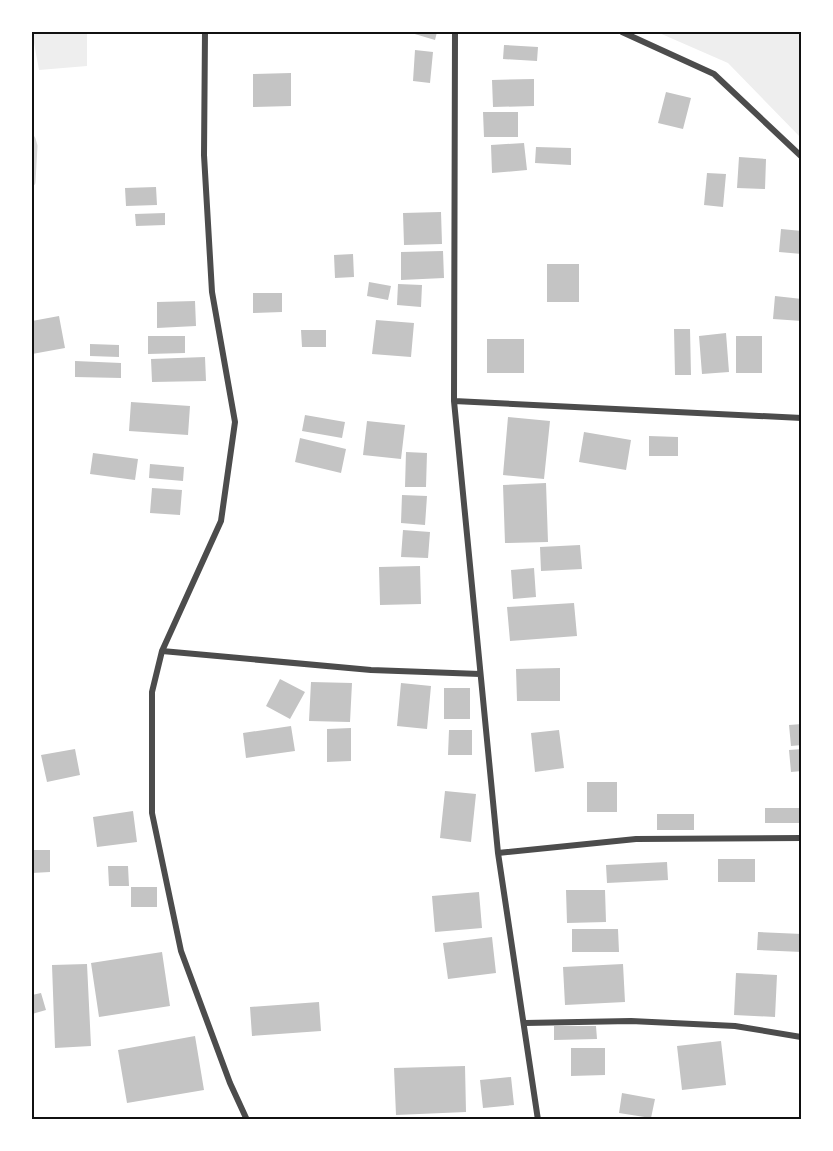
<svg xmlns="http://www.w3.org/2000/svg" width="833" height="1151" font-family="Raleway,sans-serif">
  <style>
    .green { fill: #eee }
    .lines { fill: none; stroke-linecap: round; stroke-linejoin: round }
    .stream { stroke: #d9d9d9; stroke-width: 7 }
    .building { fill: #c4c4c4 }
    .minor { stroke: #4c4c4c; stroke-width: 6 }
    .neatline { fill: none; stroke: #111; stroke-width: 2 }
  </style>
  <rect width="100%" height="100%" fill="#fff"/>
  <path class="green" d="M32 32H87V66L39 70Z
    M657 32H801V138L728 63Z"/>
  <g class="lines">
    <path class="stream" d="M32 139 34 146 32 182"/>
  </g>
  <path class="building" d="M408 32H437L435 40Z
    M504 45 538 47 537 61 503 59Z
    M415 50 433 52 430 83 413 81Z
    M291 73V106L253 107V74Z
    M534 79V106L493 107 492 80Z
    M666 92 691 98 683 129 658 123Z
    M483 112H518V137H484Z
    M524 143 527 170 492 173 491 145Z
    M536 147 571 148V165L535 163Z
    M739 157 766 159 765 189 737 188Z
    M707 173 726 174 723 207 704 205Z
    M156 187 157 205 126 206 125 188Z
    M441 212 442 244 404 245 403 213Z
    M165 213V225L136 226 135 214Z
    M781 229 802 231V254L779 252Z
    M443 251 444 278 401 280V252Z
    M353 254 354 277 335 278 334 255Z
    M547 264H579V302H547Z
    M369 282 391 286 388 300 367 296Z
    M398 284 422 285 421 307 397 305Z
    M253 293H282V312L253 313Z
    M775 296 802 299V321L773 319Z
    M195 301 196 326 157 328V302Z
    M59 316 65 348 32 354V321Z
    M376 320 414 323 411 357 372 354Z
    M674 329H690L691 375H675Z
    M301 330H326V347H302Z
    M726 333 729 372 702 374 699 336Z
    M148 336H185V353L148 354Z
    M736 336H762V373H736Z
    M487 339H524V373H487Z
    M90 344 119 345V357L90 356Z
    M205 357 206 381 152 382 151 359Z
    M75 361 121 363V378L75 377Z
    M131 402 190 406 188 435 129 431Z
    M305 415 345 422 342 438 302 431Z
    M508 417 550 421 544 479 503 475Z
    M367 421 405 425 401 459 363 455Z
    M584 432 631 440 626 470 579 462Z
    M649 436 678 437V456H649Z
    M300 438 346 449 341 473 295 462Z
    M406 452 427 453 426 487H405Z
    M93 453 138 459 135 480 90 474Z
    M150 464 184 467 183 481 149 478Z
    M546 483 548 542 505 543 503 485Z
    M152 488 182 490 180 515 150 513Z
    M402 495 427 496 425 525 401 523Z
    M403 530 430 532 428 558 401 557Z
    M580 545 582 569 541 571 540 547Z
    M420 566 421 604 380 605 379 567Z
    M534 568 536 597 513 599 511 570Z
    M574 603 577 636 510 641 507 607Z
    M560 668V701H517L516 669Z
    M280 679 305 692 290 719 266 706Z
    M311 682 352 683 350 722 309 721Z
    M401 683 431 686 427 729 397 726Z
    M444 688H470V719H444Z
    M802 724V745L791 746 789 725Z
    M291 726 295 751 246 758 243 733Z
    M351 728V761L327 762V729Z
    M449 730H472V755H448Z
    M559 730 564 768 535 772 531 733Z
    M75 749 80 775 47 782 41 755Z
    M802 749V771L791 772 789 750Z
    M587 782H617V812H587Z
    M445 791 476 794 471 842 440 838Z
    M765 808H802V823H765Z
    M133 811 137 842 97 847 93 817Z
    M657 814H694V830H657Z
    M32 850H50V872L32 873Z
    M718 859H755V882H718Z
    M667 862 668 880 607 883 606 865Z
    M108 866H128L129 886H109Z
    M131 887H157V907H131Z
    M566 890H605L606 922 567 923Z
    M479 892 482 928 435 932 432 896Z
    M572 929H618L619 952H572Z
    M758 932 802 934V952L757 950Z
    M492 937 496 973 448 979 443 943Z
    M162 952 170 1006 99 1017 91 963Z
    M87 964 91 1046 55 1048 52 965Z
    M623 964 625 1002 565 1005 563 967Z
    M736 973 777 975 775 1017 734 1015Z
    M41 993 46 1010 32 1014V995Z
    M319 1002 321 1031 252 1036 250 1007Z
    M554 1026H596L597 1039 554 1040Z
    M195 1036 204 1090 127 1103 118 1050Z
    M721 1041 726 1085 682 1090 677 1046Z
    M571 1048H605V1075L571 1076Z
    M465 1066 466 1112 396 1115 394 1068Z
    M511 1077 514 1105 483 1108 480 1080Z
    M622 1093 655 1099 651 1118 619 1113Z"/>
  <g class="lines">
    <path class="minor" d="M205 32 204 155 212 292 235 422 221 521 162 651 152 692V813L181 951 230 1083 247 1120
      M455 32 454 401 498 853 538 1120
      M622 32 714 74 802 157
      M454 401 802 418
      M162 651 371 670 480 674
      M498 853 636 839 802 838
      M525 1023 631 1021 735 1026 801 1037"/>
  </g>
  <rect width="833" height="1151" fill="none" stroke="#ffffff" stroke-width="66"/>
  <rect x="33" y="33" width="767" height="1085" class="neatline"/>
</svg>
